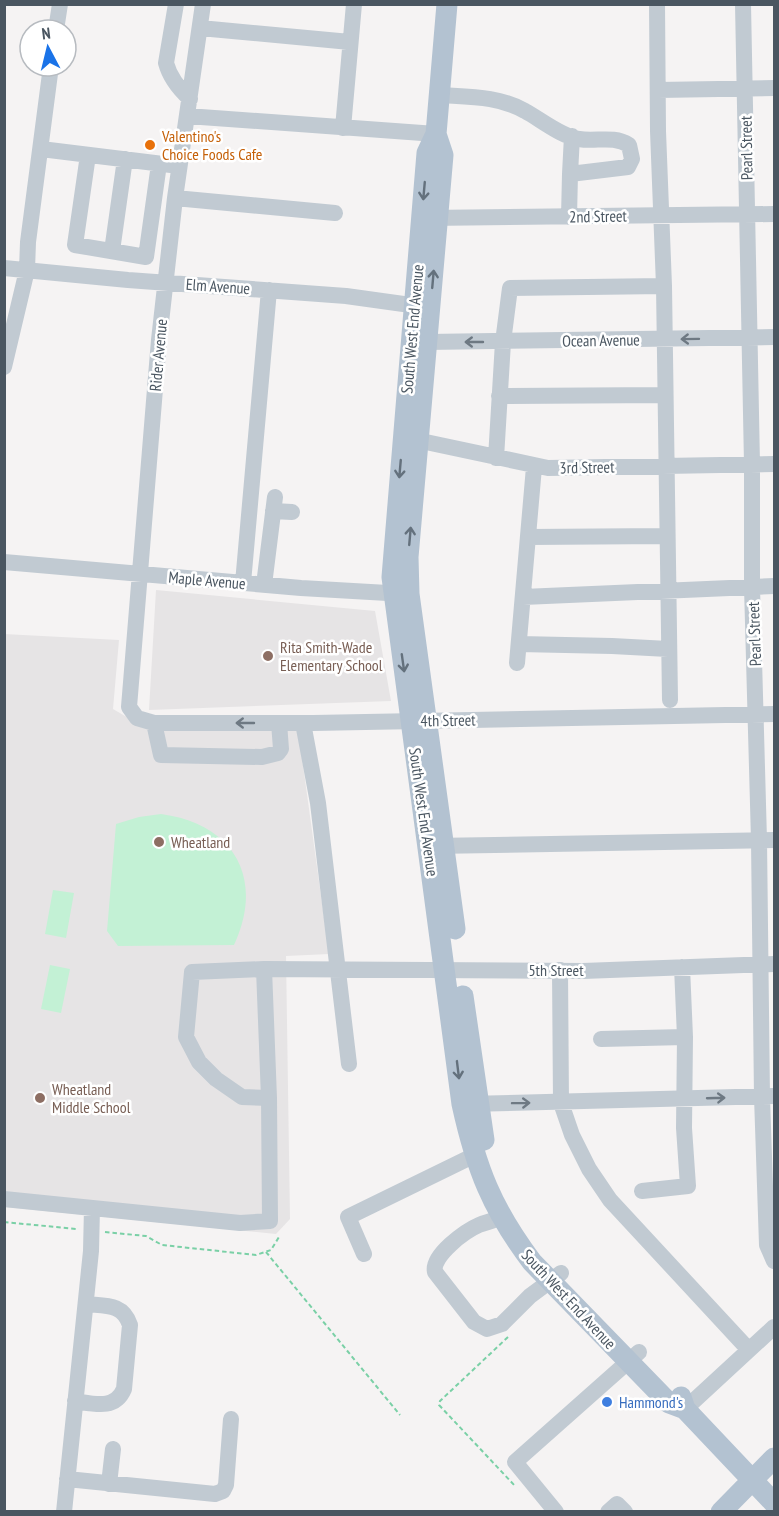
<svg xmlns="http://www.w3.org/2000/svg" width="779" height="1516" font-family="'PT Sans Narrow',sans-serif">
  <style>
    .education { fill: #e6e4e5 }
    .green { fill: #c3f1d5 }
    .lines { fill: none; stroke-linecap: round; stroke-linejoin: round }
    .path { stroke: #7ad0a6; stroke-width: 2; stroke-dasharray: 4.5 3; stroke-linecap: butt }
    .minor { stroke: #c1cad2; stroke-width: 16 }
    .major { stroke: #b3c2d1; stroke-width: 21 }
    .oneway { stroke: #64717d }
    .oneway2 { stroke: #6e7983 }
    .food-dot { fill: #e8710a; stroke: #fff; stroke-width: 2 }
    .education-dot { fill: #8d6e63; stroke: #fff; stroke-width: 2 }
    .shop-dot { fill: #3f7fe0; stroke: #fff; stroke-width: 2 }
    .labels { text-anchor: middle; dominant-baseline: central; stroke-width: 5; stroke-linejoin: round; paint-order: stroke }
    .food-label { font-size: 16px; fill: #c56008; stroke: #fff; text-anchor: start }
    .street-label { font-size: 16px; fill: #4a5661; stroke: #fff }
    .education-label { font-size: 16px; fill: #785e54; stroke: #fff; text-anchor: start }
    .shop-label { font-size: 16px; fill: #366cbe; stroke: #fff; text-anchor: start }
  </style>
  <rect width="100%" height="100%" fill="#f5f3f3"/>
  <path class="education" d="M156 590 375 611 391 701 149 710Z
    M4 634 119 640 113 709 144 727 298 729 329 954 286 956 290 1219 276 1234 5 1207Z"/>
  <path class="green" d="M161 814C234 824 265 878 234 945L118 946 107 931 116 824 139 817Z
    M53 890 74 893 66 938 45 934Z
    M50 965 70 969 61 1013 41 1009Z"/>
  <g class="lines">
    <path class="path" d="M4 1222 76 1229
      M105 1232 146 1236 162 1245 256 1255 271 1250 279 1237
      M266 1252 400 1415
      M508 1337 440 1401 439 1405 516 1487"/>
    <path class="minor" d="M176 4 166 63C170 78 179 89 190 99
      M203 4 175 198 159 340 129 707 137 718 154 723H313L774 714
      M657 4 658 131 664 286 670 700
      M743 4 752 464V587L759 840 762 1097 767 1245 774 1261
      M200 28 350 42
      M56 30 60 4
      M658 90 774 88
      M439 95C469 97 499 96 525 111 540 119 562 137 579 139 596 142 613 135 629 145L632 159 628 167 570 174 569 217
      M187 116 436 134
      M343 128 354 4
      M41 149 171 165
      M88 155 75 245 146 257 159 164
      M570 174 572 136
      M175 198 335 213
      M427 218 774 214
      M112 251 125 159
      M4 268 128 280 346 296 425 307
      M427 342 774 337
      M4 367 27 270 28 242 51 66
      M499 396 665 395
      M407 438 548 468 774 464
      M496 458 503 342 510 288 664 286
      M273 511 292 512
      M528 537 666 536
      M4 562 301 588 405 594
      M243 583 269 290
      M264 585 275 497
      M523 597 774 586
      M519 644 612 646 668 649
      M517 663 534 467
      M154 723 161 755 262 757 278 753 281 749 279 723
      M303 723 318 803 349 1064
      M433 846 774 840
      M264 969 192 972 186 1037 199 1062 216 1079 242 1097 269 1098
      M560 970 561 1103 572 1135 589 1169 610 1200 749 1350
      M601 1039 685 1037
      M467 1104 774 1096
      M642 1191 688 1186 684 1128 685 1037 682 967
      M4 1199 240 1223 270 1221 269 1098 264 969 583 971 774 964
      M501 1217C494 1221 486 1222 479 1225 465 1231 431 1256 435 1272L474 1322 487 1329 502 1324 530 1296 561 1273
      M364 1254 348 1217 475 1155
      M75 1401C95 1404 115 1410 124 1389L130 1325C123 1303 105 1306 86 1304
      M685 1409 774 1327
      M67 1479 215 1494 223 1491 226 1485 231 1419
      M109 1484 113 1449
      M64 1512 91 1251 92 1208
      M556 1512 515 1462 639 1352
      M608 1512 617 1504 625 1512"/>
    <path class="major" d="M447 4 436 134 427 153 392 577 462 1104C476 1168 492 1209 532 1262L669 1403 685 1409
      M436 134 443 155 408 557 409 594 455 929
      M463 996 484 1140
      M681 1397 685 1409 774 1503
      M721 1512 774 1458"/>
  </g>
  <defs><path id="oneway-shaft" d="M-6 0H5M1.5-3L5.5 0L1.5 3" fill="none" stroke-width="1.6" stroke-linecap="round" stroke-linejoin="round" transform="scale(1.5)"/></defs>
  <g class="oneway">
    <use href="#oneway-shaft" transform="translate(424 191) rotate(95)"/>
    <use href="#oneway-shaft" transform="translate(433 279) rotate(-85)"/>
    <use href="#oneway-shaft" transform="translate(400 469) rotate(95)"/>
    <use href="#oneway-shaft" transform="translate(410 536) rotate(-85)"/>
    <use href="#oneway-shaft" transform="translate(403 663) rotate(82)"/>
    <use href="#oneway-shaft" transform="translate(458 1070) rotate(83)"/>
  </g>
  <g class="oneway2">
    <use href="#oneway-shaft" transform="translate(690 339) rotate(179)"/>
    <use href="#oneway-shaft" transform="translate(474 342) rotate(-180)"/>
    <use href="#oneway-shaft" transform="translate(245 723) rotate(-180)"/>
    <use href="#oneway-shaft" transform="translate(716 1098) rotate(-2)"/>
    <use href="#oneway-shaft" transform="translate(521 1103) rotate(-1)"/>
  </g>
  <circle class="food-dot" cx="150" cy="145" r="6"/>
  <g class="education-dot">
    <circle cx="268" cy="656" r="6"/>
    <circle cx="159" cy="842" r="6"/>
    <circle cx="40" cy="1098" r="6"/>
  </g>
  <circle class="shop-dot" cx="607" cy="1402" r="6"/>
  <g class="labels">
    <g class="food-label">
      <text x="162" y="136">Valentino's<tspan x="162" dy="18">Choice Foods Cafe</tspan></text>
    </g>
    <g class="street-label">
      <text transform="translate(746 148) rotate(-91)">Pearl Street</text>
      <text transform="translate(598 216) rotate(-1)">2nd Street</text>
      <text transform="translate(218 286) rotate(4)">Elm Avenue</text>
      <text transform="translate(412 329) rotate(-85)">South West End Avenue</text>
      <text transform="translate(601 340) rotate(-1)">Ocean Avenue</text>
      <text transform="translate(158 355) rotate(-85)">Rider Avenue</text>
      <text transform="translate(587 467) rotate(-1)">3rd Street</text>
      <text transform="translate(207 580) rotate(5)">Maple Avenue</text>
      <text transform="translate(754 634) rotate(-92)">Pearl Street</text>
      <text transform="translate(448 720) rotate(-1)">4th Street</text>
      <text transform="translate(424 812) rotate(82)">South West End Avenue</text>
      <text x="556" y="970">5th Street</text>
      <text transform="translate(569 1299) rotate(47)">South West End Avenue</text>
    </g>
    <g class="education-label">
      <text x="280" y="647">Rita Smith-Wade<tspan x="280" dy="18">Elementary School</tspan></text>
      <text x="171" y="842">Wheatland</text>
      <text x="52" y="1089">Wheatland<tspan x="52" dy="18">Middle School</tspan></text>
    </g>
    <g class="shop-label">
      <text x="619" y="1402">Hammond's</text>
    </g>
  </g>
  <rect width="779" height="1516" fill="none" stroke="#4a5661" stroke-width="12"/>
  <g transform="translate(48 48) rotate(353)"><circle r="28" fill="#ffffff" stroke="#b7bbc0" stroke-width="1.5"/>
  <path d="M0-4.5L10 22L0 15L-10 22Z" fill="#1a73e8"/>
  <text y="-9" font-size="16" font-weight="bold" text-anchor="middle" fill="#4a5661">N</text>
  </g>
</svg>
